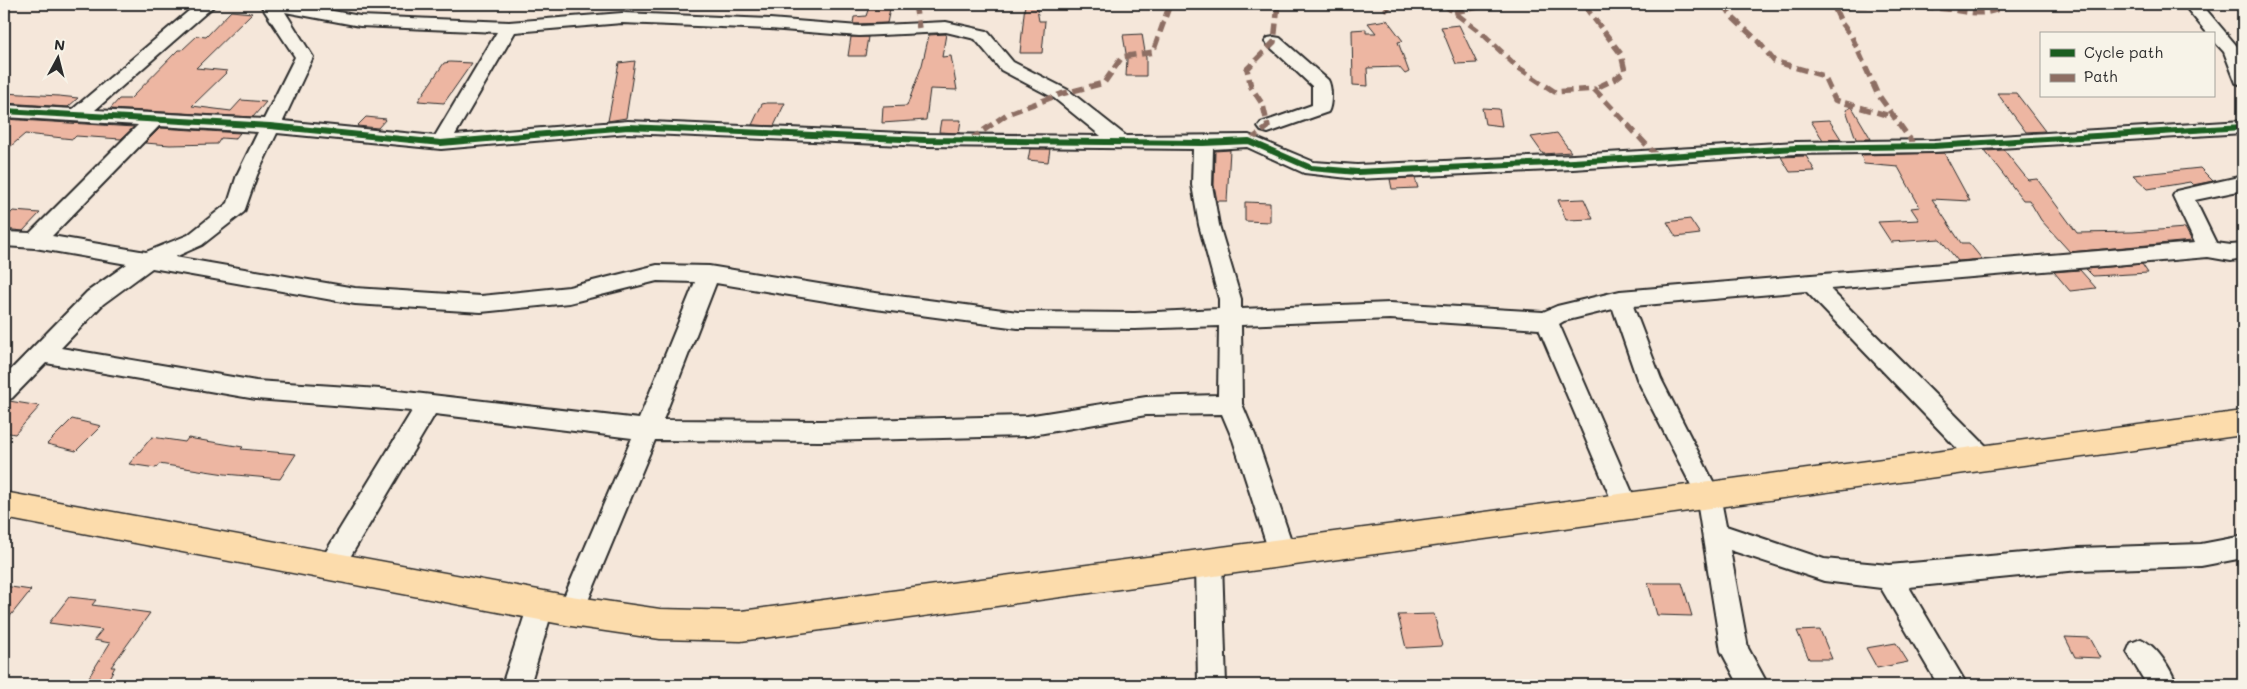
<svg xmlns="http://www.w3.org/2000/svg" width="2247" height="689" font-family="Mali,sans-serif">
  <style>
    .building { fill: #edb6a2; stroke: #2b2b2b }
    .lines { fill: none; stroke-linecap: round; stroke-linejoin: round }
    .minor-casing { stroke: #2b2b2b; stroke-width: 4 }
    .primary-casing { stroke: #2b2b2b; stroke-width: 3 }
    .minor { fill: #f7f3e8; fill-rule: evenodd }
    .primary { fill: #fcdcac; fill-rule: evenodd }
    .quiet { stroke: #8d6e63; stroke-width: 5.5; stroke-dasharray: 11 5.5; stroke-linecap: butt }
    .cycleway-casing { stroke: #f7f3e8; stroke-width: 9 }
    .cycleway { stroke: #1b5e20; stroke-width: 6 }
  </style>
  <rect width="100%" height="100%" fill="#f5e7da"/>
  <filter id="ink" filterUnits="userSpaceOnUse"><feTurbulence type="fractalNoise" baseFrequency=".02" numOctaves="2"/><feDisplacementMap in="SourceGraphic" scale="10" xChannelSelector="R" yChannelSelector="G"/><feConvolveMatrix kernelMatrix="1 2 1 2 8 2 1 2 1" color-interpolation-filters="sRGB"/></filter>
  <g filter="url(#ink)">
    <path class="building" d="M870 4H891L887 23 853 24 854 17 866 16Z
      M1025 4H1036L1039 21H1045L1042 53H1020Z
      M231 11 252 13 196 68 228 71 192 106 231 111 241 100 266 102 253 117 110 109 119 99H130L178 50H182L197 36 206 37Z
      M1387 20 1403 41 1398 42 1409 72 1405 74 1399 67 1367 68 1368 86 1353 85 1352 30 1366 29V33H1376L1368 23Z
      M1459 25 1477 63 1456 64 1441 27Z
      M946 34 942 57 951 56 957 90 930 89 926 120 882 123 883 107 907 106 922 65 929 35Z
      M1142 34 1146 58V76H1126L1127 59 1123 35Z
      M851 37H868L865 56H848Z
      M635 61 626 118 608 121 619 63Z
      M450 62 472 63 444 103 418 101 444 63Z
      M4 93 59 96 78 98 68 107 4 103Z
      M1997 93H2016L2045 131 2026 132Z
      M767 103H785L774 126 752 125 762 104Z
      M1852 107 1871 139H1856L1846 110Z
      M1482 108 1499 109 1502 126 1485 124Z
      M366 117 386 119 378 128 357 126Z
      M4 119 134 127 121 139 76 136 73 139 25 134 4 152Z
      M941 120H961L959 133 939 132Z
      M1829 120 1841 139 1823 140 1811 121Z
      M160 128 240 133 235 139 221 138 217 144 170 145 145 143Z
      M1557 133 1571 152 1543 154 1531 137Z
      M1030 149H1050L1048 162 1028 160Z
      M1230 150 1227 201H1217L1214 185 1215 151Z
      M2004 150 2028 180 2037 179 2077 233 2133 232 2185 228 2192 241 2070 252 2041 220 2029 200H2023L1985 151Z
      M1944 153 1970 201 1932 199 1961 243H1969L1982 259 1958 261 1940 239 1891 242 1878 222 1919 220 1911 208 1920 207 1898 167 1864 164 1861 155Z
      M1806 156 1815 171 1790 172 1781 157Z
      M2200 168 2213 181 2193 185 2190 182 2148 189 2133 175Z
      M1415 178 1418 188 1392 189 1390 179Z
      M1584 199 1593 219 1566 220 1558 200Z
      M1245 202 1270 203V222L1245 221Z
      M13 211 40 213 23 231 4 229V220Z
      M1690 219 1700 234 1676 237 1667 222Z
      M2142 264 2148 273 2093 276 2086 269Z
      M2080 270 2096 288 2070 291 2054 272Z
      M9 401 40 406 15 434 4 432V403Z
      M72 419 101 426 76 451 47 444Z
      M152 437 185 442 188 438 243 447 241 449 296 454 280 479 225 474 159 464 156 468 129 464Z
      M1648 583H1682L1692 616 1657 615Z
      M4 586 31 590 4 624Z
      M69 597 96 600 92 605 150 613 111 667H115L105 685H84L110 643 94 640 102 630 49 623Z
      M1434 614 1442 646 1406 648 1398 615Z
      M1820 630 1832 659H1809L1797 631Z
      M2065 637 2090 638 2101 658 2075 657Z
      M1896 643 1908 662 1877 668 1866 648Z"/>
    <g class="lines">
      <g class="minor-casing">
        <path id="minor" d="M197 4H216L95 110 264 119 295 57 260 4H295L360 16 509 22 622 13 770 19 859 26 946 22 987 31 1013 62 1068 90 1126 136 1249 135 1314 162 1357 165 1573 155 1796 142 1934 140 2243 121V133L1934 152 1796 154 1573 169 1357 179 1304 173 1247 147 1213 149 1212 185 1219 225 1241 299V309L1390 303 1543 312 1557 306 1620 291 2195 243 2173 196 2176 191 2243 176V190L2195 200 2216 243 2231 245 2243 244V259L2231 261 2208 257 1830 289 1991 451 1994 458 1991 465 1982 468 1973 465 1806 291 1633 306 1661 379 1720 495 1726 526 1824 559 1889 565 2079 548 2201 544 2243 536V558L2201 566 2079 570 1909 587 1967 685H1938L1881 588 1824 581 1730 550 1748 648 1768 685H1739L1721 651 1696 495 1637 379 1613 309 1564 321 1559 324 1638 506 1635 514 1626 517 1617 514 1614 506 1539 329 1390 319 1241 325 1242 404 1257 440 1295 552 1291 560 1282 563 1273 560 1269 552 1233 440 1222 414 1146 415 1027 436 821 441 655 440 580 620 571 623 562 620 558 611 632 438 435 414 340 574 331 577 322 574 318 566 322 558 412 411 256 399 46 363 12 398 4 401V377L87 292 127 264 35 248 4 246V232L30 233 138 125 4 117V105L73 109ZM285 12 360 26 497 32 435 136 283 121 313 57ZM622 23 770 29 859 36 946 32 975 39 1001 70 1054 98 1101 136 925 134 628 121 455 135 515 32ZM159 126 258 132 237 175 228 203 188 235 146 252 52 236ZM277 133 441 149 628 133 925 146 1193 149 1192 185 1199 225 1219 299V309L1135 313 1018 312 868 292 709 266 657 265 569 287 481 296 355 288 175 257 202 245 244 212 257 175ZM152 268 355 304 481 312 569 303 657 281 695 282 639 419 380 389 256 381 61 348 103 304ZM716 283 868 308 1018 328 1135 329 1219 326 1218 395 1146 397 1027 416 821 421 663 420Z
          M2197 5 2203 6 2241 51 2243 57V85L2236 83 2224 52 2213 40V34H2208L2188 10 2191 6Z
          M1274 37 1280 38 1328 80C1332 87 1332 105 1328 112L1268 133 1261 131 1258 127 1261 123 1312 105V86L1265 42 1268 38Z
          M1209 551 1218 554 1222 562 1226 685H1198L1196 562 1200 554Z
          M541 593 550 597 554 605 530 685H502L528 605 532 597Z
          M2141 639C2157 646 2171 669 2177 685H2147L2127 652 2131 643Z"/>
      </g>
      <g class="primary-casing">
        <path id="primary" d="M2243 411V435L741 641 660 639 571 626 4 518V492L571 596 660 609 741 611Z"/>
      </g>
      <use href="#minor" class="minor"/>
      <use href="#primary" class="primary"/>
      <path class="quiet" d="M915 4 919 28
        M1443 4 1484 35 1516 66 1555 92 1594 89 1657 156
        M1587 4 1589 12 1621 54 1625 71 1615 79 1594 89
        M1724 4 1734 19 1757 40 1774 61 1824 76 1835 100 1893 117
        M1385 11 1391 4
        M1454 12 1494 4
        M970 140 1007 114 1061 94 1104 83 1122 57 1153 52 1170 4
        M1249 141 1268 127 1263 105 1251 87 1247 69 1274 42 1278 4
        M1915 146 1877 93 1852 37 1842 24 1835 9C1871 1 1910 5 1947 9 1964 11 1979 16 1996 10L1999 4"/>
      <g class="cycleway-casing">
        <path id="cycleway" d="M4 111 270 126 441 143 628 127 925 140 1203 143 1249 141 1311 168 1357 172 1573 162 1796 148 1934 146 2243 127"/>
      </g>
      <use href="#cycleway" class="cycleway"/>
    </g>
  </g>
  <rect width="2247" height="689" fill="none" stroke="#f7f3e8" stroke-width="20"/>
  <rect x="10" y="10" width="2227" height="669" fill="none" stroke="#2b2b2b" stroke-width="2" filter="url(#ink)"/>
  <rect x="2040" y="32" width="175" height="65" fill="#f7f3e8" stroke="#a5a39c"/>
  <rect x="2050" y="49" width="25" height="8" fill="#1b5e20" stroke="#a5a39c"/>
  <text x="2084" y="58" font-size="15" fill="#2b2b2b">Cycle path</text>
  <rect x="2050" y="74" width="25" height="8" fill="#8d6e63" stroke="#a5a39c"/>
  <text x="2084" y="82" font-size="15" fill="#2b2b2b">Path</text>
  <g transform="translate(58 58) rotate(7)" stroke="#f7f3e8" stroke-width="4" paint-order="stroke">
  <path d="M0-4L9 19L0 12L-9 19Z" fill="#2b2b2b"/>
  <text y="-8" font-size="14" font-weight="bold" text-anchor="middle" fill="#2b2b2b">N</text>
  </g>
</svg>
